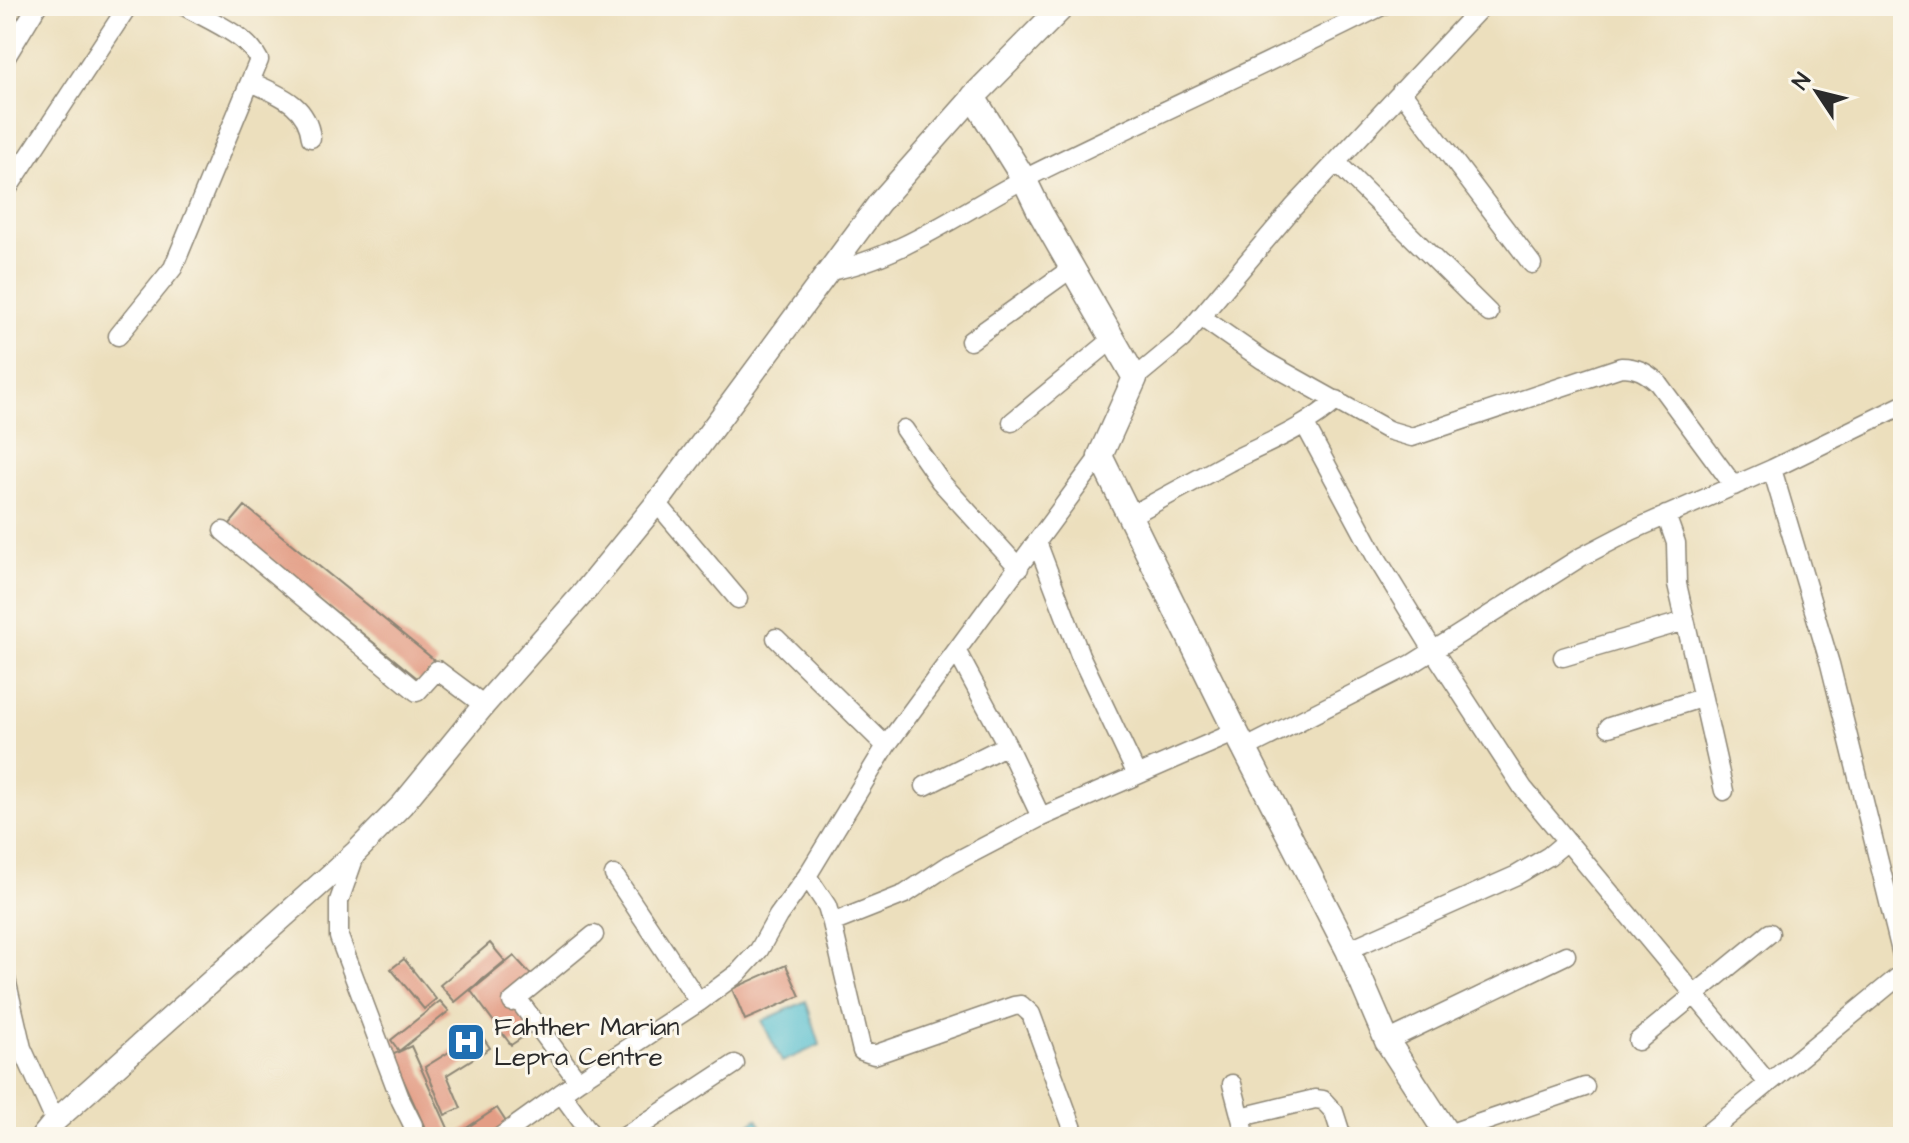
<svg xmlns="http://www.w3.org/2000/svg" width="1909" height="1143" font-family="'Architects Daughter',sans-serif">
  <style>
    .water { fill: #52bdce; stroke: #3e747c; stroke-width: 2 }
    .building { fill: #e39d85 }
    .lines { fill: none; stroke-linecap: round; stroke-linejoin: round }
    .minor-casing { stroke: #8c8574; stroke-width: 21 }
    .tertiary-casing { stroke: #8c8574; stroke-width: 25 }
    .secondary-casing { stroke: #8c8574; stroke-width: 27 }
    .minor { stroke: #fff; stroke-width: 18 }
    .tertiary { stroke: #fff; stroke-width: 22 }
    .secondary { stroke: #fff; stroke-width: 24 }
    .labels { text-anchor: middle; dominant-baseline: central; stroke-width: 6; stroke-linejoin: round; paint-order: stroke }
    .poi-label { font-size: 26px; fill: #2b2b2b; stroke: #fbf7ec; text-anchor: start }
  </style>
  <rect width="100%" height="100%" fill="#fbf7ec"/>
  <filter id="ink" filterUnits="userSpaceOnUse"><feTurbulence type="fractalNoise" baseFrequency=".0125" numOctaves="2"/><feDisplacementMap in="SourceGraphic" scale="16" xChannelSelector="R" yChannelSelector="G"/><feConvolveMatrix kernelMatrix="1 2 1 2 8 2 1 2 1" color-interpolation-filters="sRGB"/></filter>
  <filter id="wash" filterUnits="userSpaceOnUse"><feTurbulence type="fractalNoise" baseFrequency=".006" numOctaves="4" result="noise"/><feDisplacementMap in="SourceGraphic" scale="32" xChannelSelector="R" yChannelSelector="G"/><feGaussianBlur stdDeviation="1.8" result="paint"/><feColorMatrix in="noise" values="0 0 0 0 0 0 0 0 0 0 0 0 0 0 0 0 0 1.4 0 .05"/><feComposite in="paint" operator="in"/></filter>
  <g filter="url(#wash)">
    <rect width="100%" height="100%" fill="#ecdfbd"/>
    <path class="water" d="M806 1001 820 1045 782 1062 762 1021Z
      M757 1119 768 1137H730Z"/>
    <g id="blocks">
      <path class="building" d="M245 506 438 663 422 682 229 525Z
        M490 943 505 961 455 1002 440 985Z
        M514 956 534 978 508 999 532 1031 511 1045 471 991Z
        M404 959 436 999 424 1009 391 969Z
        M786 965 800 996 745 1020 732 989Z
        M440 1001 449 1011 399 1051 391 1040Z
        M480 1033 490 1048 447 1075 461 1108 445 1115 425 1067Z
        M411 1046 452 1137H429L392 1055Z
        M497 1108 508 1125 489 1137H453Z"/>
    </g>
  </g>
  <g filter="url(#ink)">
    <use href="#blocks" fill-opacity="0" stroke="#8c8574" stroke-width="2"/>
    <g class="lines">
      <g class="minor-casing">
        <path id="minor" d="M6 57 37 6
          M251 82C279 95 307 104 311 138
          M1401 91 1532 264
          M1336 162 1489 313
          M6 191 128 6
          M829 271C899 259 964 210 1026 178 1144 119 1264 66 1382 6
          M1201 317 1263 360 1388 430 1412 437 1621 367C1637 367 1646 372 1658 383L1734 486
          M118 336 173 268 259 60C246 34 208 20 184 6
          M970 341 1072 268
          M1135 378 1182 339 1293 208 1482 6
          M1012 422 1113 339
          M1305 425 1376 557 1433 650 1523 788 1768 1083
          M904 429 940 481 1019 568
          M1772 469 1830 664 1903 959
          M657 503 738 599
          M1666 515 1676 543 1677 584 1724 791
          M1130 516C1163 498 1196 480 1229 462 1267 443 1304 429 1337 400
          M223 531 417 692 437 670 484 705
          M1037 542 1080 655 1137 775
          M776 638 886 746
          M957 652 1007 745 1041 817
          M1563 657 1685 621
          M1609 727 1701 698
          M1246 748 1412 664 1581 557 1631 531 1772 469 1903 405
          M925 786 1007 745
          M356 853 339 901V937L401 1101 413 1125V1137
          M614 875 699 1002
          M807 876 827 906 832 923 862 1051 874 1055 1014 1006 1021 1005 1031 1014 1076 1137
          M832 923 905 894 949 865 1041 817 1236 732
          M1348 950 1517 875 1549 856 1567 841
          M6 979 22 1048 55 1121
          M517 998 578 1081
          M512 1002 594 935
          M1387 1041 1566 955
          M1638 1041 1770 933
          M1232 1084 1246 1137
          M561 1093 593 1137
          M1241 1117 1315 1099 1323 1100 1334 1112 1342 1137
          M1448 1134 1585 1087
          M500 1137 578 1081 699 1002 738 973 759 950 778 916 807 876 886 746 1100 456
          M624 1137 735 1064
          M1703 1137 1903 973"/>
      </g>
      <g class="tertiary-casing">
        <path id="tertiary" d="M42 1137 55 1121 356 852 402 805 484 705 585 591 664 494 879 203 973 97"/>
      </g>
      <g class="secondary-casing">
        <path id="secondary" d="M1063 6 973 97 1024 179 1040 212 1135 378 1100 456 1236 732 1348 950 1387 1041 1449 1137"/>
      </g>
      <use href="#minor" class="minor"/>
      <use href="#tertiary" class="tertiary"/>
      <use href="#secondary" class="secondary"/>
    </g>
  </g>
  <defs>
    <g id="hospital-square" transform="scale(2)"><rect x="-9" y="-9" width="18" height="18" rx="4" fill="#1f6fb2" stroke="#fbf7ec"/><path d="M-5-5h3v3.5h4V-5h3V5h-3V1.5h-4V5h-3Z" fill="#fff"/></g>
  </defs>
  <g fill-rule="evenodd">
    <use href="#hospital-square" x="466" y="1042"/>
  </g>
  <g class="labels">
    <g class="poi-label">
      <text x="494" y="1027">Fahther Marian<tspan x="494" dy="30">Lepra Centre</tspan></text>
    </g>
  </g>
  <rect width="1909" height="1143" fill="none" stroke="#fbf7ec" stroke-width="32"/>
  <g transform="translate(1817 92) rotate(305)" stroke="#fbf7ec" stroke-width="6" paint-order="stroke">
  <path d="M0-6L14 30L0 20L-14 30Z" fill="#2b2b2b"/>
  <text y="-12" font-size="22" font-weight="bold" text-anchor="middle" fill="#2b2b2b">N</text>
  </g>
</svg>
